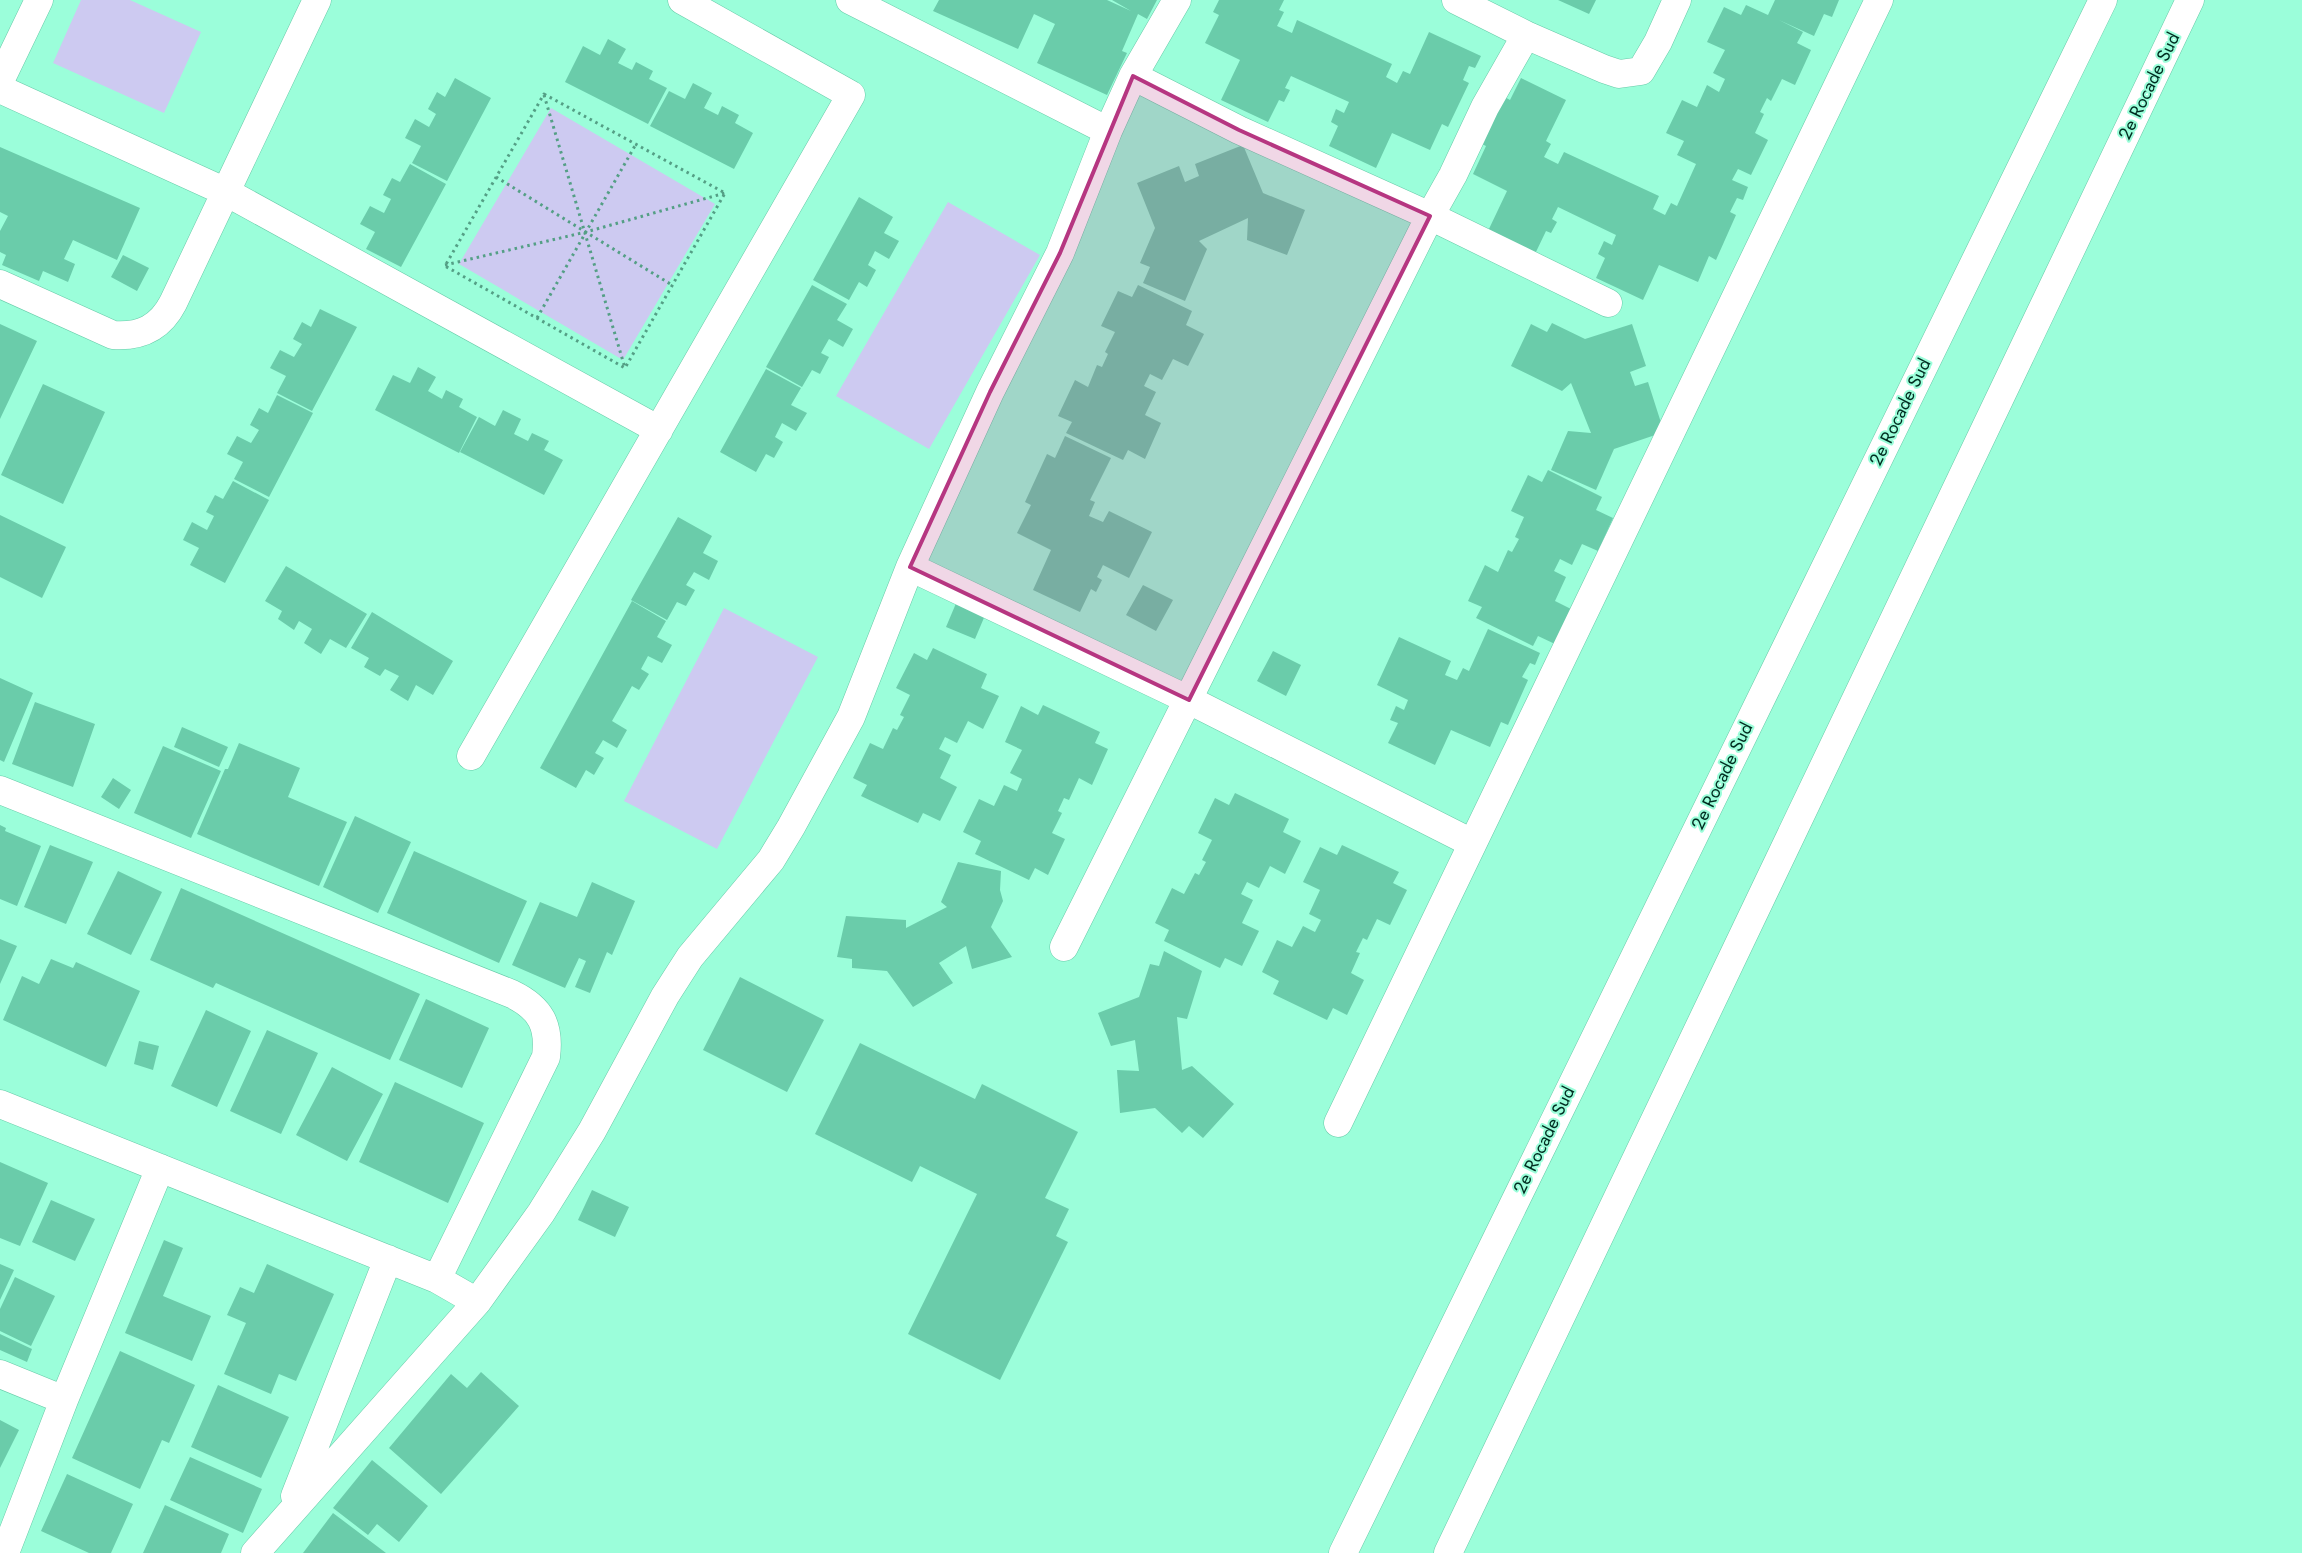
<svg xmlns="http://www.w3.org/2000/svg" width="2302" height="1553" font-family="Jost,sans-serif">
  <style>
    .green { fill: #cdcaf1 }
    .building { fill: #6accaa }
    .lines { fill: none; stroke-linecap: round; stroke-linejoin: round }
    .street-casing { stroke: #67caa8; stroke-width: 29 }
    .highway-casing { stroke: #67caa8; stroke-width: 29 }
    .path { stroke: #549f85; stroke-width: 3; stroke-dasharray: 2.5 4; stroke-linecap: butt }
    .street { stroke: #fff; stroke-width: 28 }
    .highway { stroke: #fff; stroke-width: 28 }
    .marked { fill: #b63681; fill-opacity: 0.2; stroke: #b63681; stroke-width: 4; stroke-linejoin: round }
    .labels { text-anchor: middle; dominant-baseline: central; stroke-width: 4; stroke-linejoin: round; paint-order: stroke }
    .street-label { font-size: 18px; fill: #002d20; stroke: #9bfeda }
  </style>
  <rect width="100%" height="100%" fill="#9bfeda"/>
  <path class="green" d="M81 0H130L201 32 164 113 53 63Z
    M551 108 715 204 623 360 459 264Z
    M948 202 1040 255 929 449 836 396Z
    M724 608 818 657 717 849 624 801Z"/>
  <path class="building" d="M939 0H1107L1131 11 1112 0H1157L1147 19 1138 14 1122 51 1127 53 1107 95 1037 63 1055 24 1034 14 1018 49 933 11Z
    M1219 0H1284L1279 10 1284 12 1277 26 1292 33 1297 20 1392 64 1386 77 1397 83 1403 71 1410 74 1429 32 1481 56 1475 68 1469 66 1463 80 1469 83 1448 127 1442 124 1430 150 1392 133 1376 168 1329 146 1338 126 1331 122 1336 109 1344 113 1349 102 1291 76 1285 88 1290 90 1284 102 1279 100 1268 122 1221 100 1240 60 1205 43 1219 15 1213 12Z
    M1558 0H1596L1589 14Z
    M1775 0H1839L1832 17 1824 14 1814 36 1779 20 1803 32 1797 43 1811 50 1795 85 1782 79 1771 101 1767 98 1760 112 1764 114 1755 133 1768 140 1751 175 1738 169 1732 180 1748 187 1743 200 1737 198 1730 212 1736 215 1716 260 1709 256 1698 282 1659 265 1643 300 1596 278 1605 258 1598 254 1604 241 1612 245 1616 235 1558 207 1552 219 1557 222 1551 233 1546 231 1535 254 1488 231 1507 191 1473 174 1486 146 1480 143 1503 96 1510 100 1521 78 1566 100 1546 141 1551 144 1544 157 1558 164 1564 152 1659 196 1653 209 1665 215 1671 203 1677 206 1696 164 1677 155 1684 141 1666 133 1682 100 1697 107 1707 85 1719 92 1725 79 1713 73 1725 50 1707 42 1724 7 1741 15 1746 5 1768 15Z
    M608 39 626 49 618 63 632 70 636 62 653 71 649 79 667 88 648 124 565 82 583 46 600 55Z
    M455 78 491 98 447 181 412 163 421 146 405 138 415 119 429 127 436 114 428 109 437 92 445 97Z
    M693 83 712 93 704 108 718 115 722 106 739 115 735 123 753 133 734 169 650 126 669 91 685 99Z
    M1243 145 1263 193 1305 210 1287 255 1247 240 1248 218 1199 241 1207 249 1185 301 1143 283 1150 267 1140 263 1155 228 1137 183 1179 166 1185 182 1199 176 1195 164Z
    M0 147 140 208 117 260 73 240 64 259 75 264 68 282 43 271 39 281 2 265 6 255 0 252V231L8 216 0 212Z
    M410 164 446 184 401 267 366 249 375 232 360 224 370 206 384 213 391 199 383 195 392 178 400 182Z
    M859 197 893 217 884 233 899 241 889 259 875 251 868 265 876 270 867 287 859 282 849 300 813 280Z
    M123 255 149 268 137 291 111 277Z
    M812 285 847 304 837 320 853 329 843 347 829 339 821 353 829 357 820 374 812 370 802 387 766 367Z
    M1138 285 1192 311 1186 325 1204 334 1188 366 1173 359 1162 380 1150 374 1144 386 1156 392 1145 415 1161 423 1145 459 1128 450 1123 460 1066 433 1072 422 1058 416 1075 380 1088 387 1097 365 1102 367 1108 354 1105 352 1115 332 1101 326 1118 291 1132 297Z
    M320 309 357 327 312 411 277 393 286 376 270 368 280 350 294 357 302 344 293 339 302 322 311 327Z
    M1552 323 1585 339 1632 324 1646 366 1630 372 1635 386 1648 382 1664 432 1614 449 1596 490 1551 470 1568 431 1591 433 1571 383 1562 391 1511 366 1531 324 1547 332Z
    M0 324 37 341 0 419Z
    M418 367 436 377 428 391 442 399 446 390 463 399 459 407 477 417 459 453 375 410 393 375 410 383Z
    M766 369 801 388 791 405 807 413 796 431 782 423 775 437 783 442 774 458 766 454 756 472 720 452Z
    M43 384 105 412 63 504 1 475Z
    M277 395 313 413 269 497 234 479 243 462 227 454 237 436 251 443 259 430 250 425 259 408 268 413Z
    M503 410 521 419 514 434 528 441 532 433 549 441 544 450 563 460 544 495 460 452 479 417 495 426Z
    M1065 436 1111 458 1090 500 1095 502 1089 516 1103 522 1109 511 1152 532 1129 578 1103 565 1097 577 1102 580 1096 592 1091 589 1080 612 1033 590 1051 550 1017 533 1031 505 1025 502 1047 454 1055 458Z
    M1548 470 1602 497 1596 510 1613 518 1598 551 1582 544 1572 565 1560 559 1554 571 1566 577 1555 601 1571 609 1555 644 1538 636 1533 646 1476 618 1482 607 1468 601 1485 565 1498 572 1508 550 1512 552 1519 539 1515 537 1524 517 1511 511 1528 475 1542 482Z
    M233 481 269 500 225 583 190 565 199 548 183 540 192 522 207 530 214 516 206 512 215 495 223 499Z
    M0 515 66 547 42 598 0 577Z
    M678 517 712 536 703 553 718 561 709 580 694 572 686 585 695 590 686 606 677 602 667 620 631 600Z
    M286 566 367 614 346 648 330 639 321 654 304 643 312 629 299 621 294 630 278 619 282 611 265 601Z
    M1143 585 1173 600 1156 631 1126 615Z
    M632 601 666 621 657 637 672 645 662 663 648 656 641 669 649 674 639 690 632 686 612 721 627 730 617 748 603 740 595 753 604 758 594 775 586 770 576 788 540 768Z
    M957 601 986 613 975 639 946 627Z
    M372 612 453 661 433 695 416 685 408 701 390 690 399 676 385 669 380 676 364 667 369 658 351 648Z
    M1488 629 1540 653 1535 665 1530 663 1522 677 1528 680 1508 725 1501 722 1490 747 1451 730 1435 765 1388 743 1398 723 1390 720 1396 706 1404 710 1408 700 1377 685 1399 637 1451 661 1445 675 1457 680 1463 668 1469 671Z
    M933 648 987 674 981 688 999 696 983 729 968 721 957 743 945 737 939 749 951 755 940 778 957 787 940 821 923 813 918 823 861 796 867 785 853 778 870 743 883 749 893 728 897 730 904 717 900 715 910 695 896 688 914 653 927 660Z
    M1273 651 1301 665 1286 696 1257 681Z
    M0 678 33 693 4 762 0 760Z
    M35 702 95 724 73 787 12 764Z
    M1043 705 1100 732 1095 743 1108 749 1092 785 1079 778 1069 800 1064 798 1058 811 1062 813 1052 833 1065 839 1048 875 1035 868 1029 880 975 854 981 841 963 832 979 799 994 806 1004 785 1017 791 1022 779 1010 773 1022 750 1005 742 1021 706 1038 715Z
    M182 727 228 747 219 767 174 747Z
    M239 743 300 768 288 797 347 822 319 886 197 834 225 769H228Z
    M163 746 221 771 191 838 134 813Z
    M113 778 131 790 119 809 101 797Z
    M1235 793 1289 819 1283 832 1301 841 1285 874 1270 866 1259 888 1247 882 1241 894 1253 900 1242 923 1259 931 1242 966 1225 958 1220 968 1164 941 1169 930 1155 923 1172 888 1184 894 1195 873 1199 875 1206 862 1202 860 1212 840 1198 833 1215 798 1229 805Z
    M355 816 411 842 378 913 323 887Z
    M0 825 6 828 5 831 41 846 17 906 0 899Z
    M50 845 93 862 66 924 24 907Z
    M1342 845 1399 872 1393 883 1407 890 1390 925 1377 919 1367 940 1363 938 1356 952 1360 953 1351 973 1364 980 1347 1015 1333 1008 1327 1020 1273 994 1279 981 1262 972 1277 940 1292 947 1303 926 1315 932 1321 920 1309 914 1320 890 1303 882 1320 847 1337 855Z
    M414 851 527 901 499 963 387 913Z
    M958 862 1001 871 1000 890 1003 901 991 927 1012 957 972 969 966 946 939 963 953 983 913 1007 887 971 852 968V959L837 957 846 916 906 920V928L947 907 941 902Z
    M118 871 162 892 131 955 87 934Z
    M592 882 635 901 612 955 607 952 590 993 575 987 586 961 579 958 565 988 512 965 540 902 577 917Z
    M181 888 420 994 390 1060 216 983 213 988 150 960Z
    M0 939 17 946 0 984Z
    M1164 951 1202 971 1187 1019 1177 1017 1182 1070 1192 1066 1234 1104 1203 1138 1189 1126 1182 1133 1155 1108 1120 1113 1117 1070 1139 1071 1135 1040 1111 1046 1098 1013 1139 997 1150 964 1159 966Z
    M51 959 73 968 76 962 140 991 106 1067 3 1020 22 976 39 984Z
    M740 977 824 1020 787 1092 703 1050Z
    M426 999 489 1028 462 1088 399 1060Z
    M206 1010 251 1031 217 1107 171 1086Z
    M267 1030 318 1053 281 1134 230 1111Z
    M139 1041 159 1046 153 1070 134 1064Z
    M860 1043 975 1099 982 1084 1078 1132 1045 1198 1069 1209 1056 1236 1068 1242 1000 1380 908 1334 977 1194 920 1166 912 1182 815 1134Z
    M332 1067 383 1094 347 1161 296 1135Z
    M395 1082 484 1123 448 1203 359 1162Z
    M0 1162 48 1183 20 1246 0 1238Z
    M592 1190 629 1207 615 1237 578 1220Z
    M51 1200 95 1219 75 1261 32 1242Z
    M164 1240 183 1248 163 1296 211 1316 192 1361 125 1333Z
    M0 1264 14 1270 0 1300Z
    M267 1264 334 1294 296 1381 279 1374 271 1394 224 1374 246 1323 227 1315 240 1287 254 1293Z
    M15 1277 55 1296 31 1346 0 1331V1309Z
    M0 1334 32 1349 27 1362 0 1350Z
    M120 1351 195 1385 169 1443 162 1440 140 1489 72 1458Z
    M481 1372 519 1406 441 1494 389 1448 451 1374 467 1388Z
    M218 1385 289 1417 261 1478 191 1447Z
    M0 1420 19 1430 0 1468Z
    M190 1457 262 1489 243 1533 170 1500Z
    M372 1460 428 1506 399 1542 377 1524 368 1535 333 1508Z
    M67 1474 133 1504 111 1553H89L41 1531Z
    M165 1505 229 1534 221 1553H143Z
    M333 1513 386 1553H303Z"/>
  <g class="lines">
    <g class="street-casing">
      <path id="street" d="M850 0 1108 131 1133 76 1177 0
        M1456 0 1526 35 1604 69 1619 74 1641 71 1658 42 1677 0
        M1133 76 1239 130 1430 216 1453 175 1485 107 1526 35
        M0 81 39 0
        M0 89 226 192 659 430
        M0 284 113 335C141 337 160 328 173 303L317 0
        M910 567 1189 700 1472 843
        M471 756 851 95 682 0
        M0 790 512 994C541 1008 550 1026 546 1057L437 1279
        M1064 947 1430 216 1608 303
        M0 1104 437 1279 477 1302
        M1338 1123 1879 0
        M0 1374 64 1400
        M295 1496 388 1259
        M5 1553 64 1400 160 1168
        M255 1553 477 1302 541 1213 592 1131 665 996 690 957 771 860 791 827 851 717 910 567 990 392 1060 253 1108 131"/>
    </g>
    <g class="highway-casing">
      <path id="highway" d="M1343 1553 2103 0
        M1448 1553 2190 0"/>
    </g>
    <path class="path" d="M544 94 725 193 625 368 445 266Z
      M544 95 625 368
      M496 177 672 285
      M445 265 586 232 725 193
      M537 318 636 144"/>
    <use href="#street" class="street"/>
    <use href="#highway" class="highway"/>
  </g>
  <path class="marked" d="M1133 76 1239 130 1430 216 1189 700 910 567 990 392 1060 253Z"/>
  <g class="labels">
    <g class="street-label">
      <text transform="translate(2149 86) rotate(-64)">2e Rocade Sud</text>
      <text transform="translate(1900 412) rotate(-64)">2e Rocade Sud</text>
      <text transform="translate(1722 776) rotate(-64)">2e Rocade Sud</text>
      <text transform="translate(1544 1140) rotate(-64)">2e Rocade Sud</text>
    </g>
  </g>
</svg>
